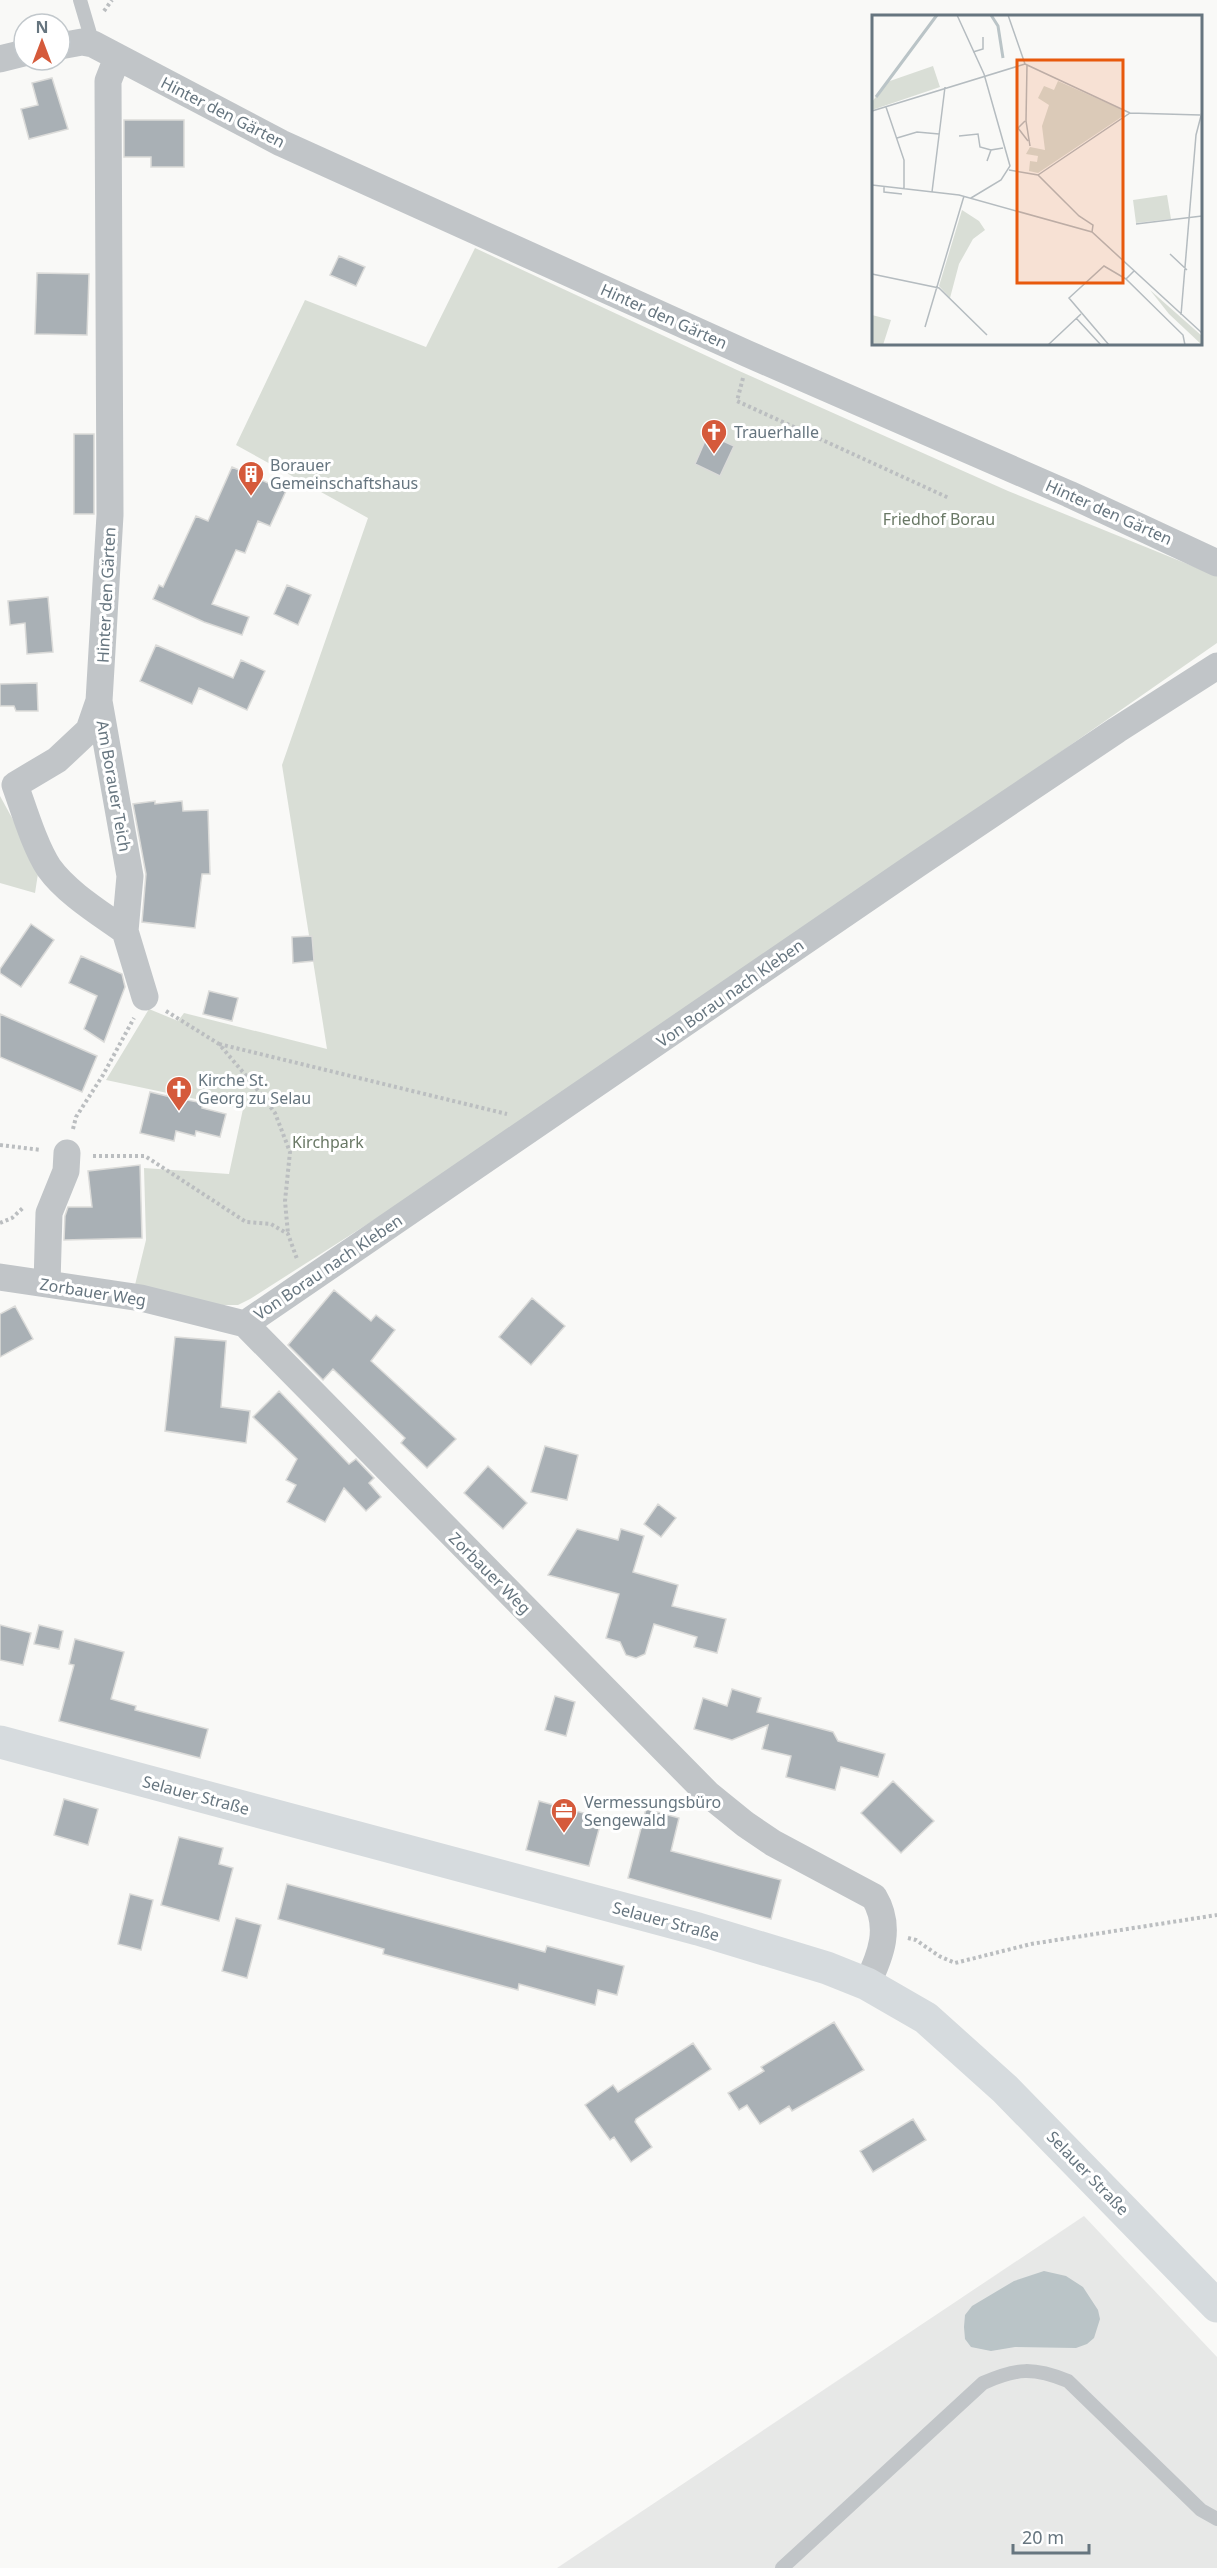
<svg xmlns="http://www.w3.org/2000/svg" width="1217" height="2568" font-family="'Noto Sans',sans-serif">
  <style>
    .built { fill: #e7e8e7 }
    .green { fill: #d9ded6 }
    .water { fill: #bac4c7 }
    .building { fill: #a9b0b5; stroke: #dbdbd9; stroke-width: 1.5 }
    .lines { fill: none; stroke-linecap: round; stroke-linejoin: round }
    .path { stroke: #bbbec0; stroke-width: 4; stroke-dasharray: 3 3; stroke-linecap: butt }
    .lane { stroke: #c1c5c8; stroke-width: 14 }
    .street { stroke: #c1c5c8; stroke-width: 27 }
    .secondary { stroke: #d6dbde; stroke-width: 33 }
    .labels { text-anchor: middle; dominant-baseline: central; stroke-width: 6; stroke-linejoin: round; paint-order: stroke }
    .street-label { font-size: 16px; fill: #66757f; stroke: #fff }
    .poi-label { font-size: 16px; fill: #66757f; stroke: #fff; text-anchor: start }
    .park-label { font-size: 16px; fill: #697865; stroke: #fff }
    .inset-river { fill: none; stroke: #bac4c7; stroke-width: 3 }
    .inset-road { fill: none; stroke: #b5bcc0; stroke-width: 1.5 }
    .view { fill: #e8590c; fill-opacity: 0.15; stroke: #e8590c; stroke-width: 3 }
    .inset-edge { fill: none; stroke: #66757f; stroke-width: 3 }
  </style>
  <rect width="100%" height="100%" fill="#f9f9f7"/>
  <path class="built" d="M1084 2216 1217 2357V2568H557Z"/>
  <path class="green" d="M475 248 737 370 1008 491 1217 576V643L551 1107 250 1299 238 1305H222L135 1285 146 1240 144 1168 229 1174 243 1109 106 1080 149 1009 178 1021 184 1013 327 1049 282 765 368 518 236 445 305 300 426 347Z
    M0 796 39 867 35 893 0 883Z"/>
  <path class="water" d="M1044 2271 1066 2276 1083 2287 1098 2310 1100 2319 1094 2338 1087 2344 1076 2348 1015 2347 991 2351 971 2347 965 2339 964 2327 965 2315 972 2306 1014 2281Z"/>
  <path class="building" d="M52 78 68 129 29 139 21 109 38 105 32 83Z
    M124 120H184V167H151V157H124Z
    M339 256 365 267 356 286 330 275Z
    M37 273 89 274 87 335 35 334Z
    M74 434H94V514H74Z
    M708 434 734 446 720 476 695 464Z
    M232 467 286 491 270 526 258 521 245 553 236 550 212 604 249 617 242 635 204 622 153 599 159 585 163 587 196 516 208 521Z
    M287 585 311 595 298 625 274 614Z
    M48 597 53 652 27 654 25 623 10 625 8 601Z
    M156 645 233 678 241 660 265 671 247 710 199 688 192 704 140 681Z
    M37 683 38 711H16L14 706H0V684Z
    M155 801V804L182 801 183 811 208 810 210 874H202L195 928 142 922 146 874 133 804Z
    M31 924 54 940 21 987 0 973V969Z
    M312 936 314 961 293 963 292 937Z
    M81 956 122 974 125 987 104 1042 84 1029 97 996 69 983Z
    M209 991 238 998 232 1021 203 1014Z
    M0 1014 97 1056 82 1092 0 1057Z
    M169 1085 189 1091 187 1100 203 1103 202 1108 226 1114 220 1137 196 1131 195 1136 176 1131 174 1141 140 1133 150 1092 167 1096Z
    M140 1165 142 1238 64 1240 65 1216 68 1207H92L88 1171Z
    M334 1290 371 1321 376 1315 395 1330 371 1361 456 1439 427 1468 401 1443 405 1438 333 1369 323 1380 288 1345Z
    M532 1298 565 1326 531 1365 499 1337Z
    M15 1306 33 1339 0 1357V1314Z
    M175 1337 226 1341 221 1407 250 1411 246 1443 165 1431Z
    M279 1391 349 1464 356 1459 374 1478 369 1483 381 1497 366 1511 344 1488 325 1522 287 1502 296 1485 286 1480 297 1459 253 1417Z
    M545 1446 578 1455 567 1500 531 1492Z
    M488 1466 527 1503 503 1529 464 1493Z
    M658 1504 676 1518 661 1537 644 1524Z
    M577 1529 618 1540 621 1529 644 1536 633 1572 678 1585 672 1606 726 1619 717 1653 694 1647 697 1637 654 1624 645 1654 636 1658 626 1655 620 1642 606 1638 619 1594 548 1575Z
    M0 1625 31 1633 23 1665 0 1660Z
    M39 1625 63 1631 59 1649 34 1644Z
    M75 1639 124 1652 111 1699 136 1706 135 1710 208 1729 200 1758 59 1721 74 1665 69 1664Z
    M732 1689 761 1698 757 1712 833 1732 838 1741 885 1754 878 1777 841 1767 835 1790 786 1777 791 1756 762 1749 768 1725 732 1740 694 1729 703 1698 727 1706Z
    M555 1696 575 1702 566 1736 545 1730Z
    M893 1781 934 1821 901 1853 861 1813Z
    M64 1799 98 1809 88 1845 54 1835Z
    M539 1801 602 1818 589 1866 526 1850Z
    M646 1809 679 1818 671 1851 781 1880 771 1919 628 1878Z
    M179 1837 223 1848 219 1864 233 1868 219 1921 161 1905Z
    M287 1884 545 1952 547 1946 624 1966 617 1995 598 1990 595 2005 519 1984 518 1990 383 1954 384 1949 278 1919Z
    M130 1894 153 1900 141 1950 118 1944Z
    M236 1918 261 1925 247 1978 222 1971Z
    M834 2022 864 2070 792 2111 789 2106 760 2124 747 2105 739 2110 728 2093 764 2071 761 2067Z
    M693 2043 711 2069 636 2119 635 2122 652 2147 631 2162 614 2137 610 2140 585 2105 613 2085 618 2092Z
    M913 2119 926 2140 873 2172 860 2151Z"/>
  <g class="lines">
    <path class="path" d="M104 11 112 0
      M743 378 737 401 949 498
      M166 1011 219 1044 253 1084 275 1113 290 1152 285 1201 288 1234
      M219 1044 507 1114
      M73 1129 76 1117 103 1075 134 1018
      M0 1145 41 1150
      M93 1156H145L246 1222 271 1224 288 1234 297 1259
      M0 1223 12 1218 24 1207
      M908 1938 916 1940 939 1956 955 1963 1031 1944 1217 1915"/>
    <path class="lane" d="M80 0 93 44
      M782 2568 983 2383C1017 2368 1033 2367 1068 2381L1201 2510 1217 2519"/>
    <path class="street" d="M60 46 82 42 93 44 281 143 748 354 1069 494 1217 563
      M117 58 108 81 110 515 99 701 130 876 125 931 145 997
      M0 59 24 53
      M99 701 89 730 57 760 15 785C24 810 35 847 49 868 67 893 100 913 125 931
      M0 1277 141 1298 245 1324 708 1794 745 1824 773 1843 874 1897C892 1927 881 1955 867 1984
      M47 1284 49 1213 66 1171 67 1153
      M245 1324 916 865 1117 730 1217 666"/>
    <path class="secondary" d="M0 1742 698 1929 827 1968 867 1984 926 2018 1005 2089 1217 2306"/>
  </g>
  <defs>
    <g id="church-pin" transform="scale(1.35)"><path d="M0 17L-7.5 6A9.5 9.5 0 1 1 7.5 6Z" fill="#d55a3b" stroke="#fff"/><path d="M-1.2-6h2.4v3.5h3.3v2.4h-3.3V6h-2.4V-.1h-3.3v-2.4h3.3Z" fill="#fff"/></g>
    <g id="building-pin" transform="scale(1.35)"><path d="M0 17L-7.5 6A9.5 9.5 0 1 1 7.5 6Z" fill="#d55a3b" stroke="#fff"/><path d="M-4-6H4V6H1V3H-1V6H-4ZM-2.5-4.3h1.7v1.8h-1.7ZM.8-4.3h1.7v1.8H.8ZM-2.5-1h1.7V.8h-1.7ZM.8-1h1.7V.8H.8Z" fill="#fff"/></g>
    <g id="office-pin" transform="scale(1.35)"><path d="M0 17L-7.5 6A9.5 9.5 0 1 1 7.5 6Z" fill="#d55a3b" stroke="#fff"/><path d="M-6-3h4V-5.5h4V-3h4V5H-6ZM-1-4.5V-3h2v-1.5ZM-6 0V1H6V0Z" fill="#fff"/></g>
  </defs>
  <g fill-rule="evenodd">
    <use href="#church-pin" x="714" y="432"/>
    <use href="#building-pin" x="251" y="474"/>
    <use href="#church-pin" x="179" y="1089"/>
    <use href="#office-pin" x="564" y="1811"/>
  </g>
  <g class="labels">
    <g class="street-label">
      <text transform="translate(223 112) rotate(27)">Hinter den Gärten</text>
      <text transform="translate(664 316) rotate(24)">Hinter den Gärten</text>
      <text transform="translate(1109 512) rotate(24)">Hinter den Gärten</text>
      <text transform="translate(106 595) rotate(-87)">Hinter den Gärten</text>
      <text transform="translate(114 786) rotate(80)">Am Borauer Teich</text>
      <text transform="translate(730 993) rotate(-35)">Von Borau nach Kleben</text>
      <text transform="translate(328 1267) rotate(-34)">Von Borau nach Kleben</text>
      <text transform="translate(93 1292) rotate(9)">Zorbauer Weg</text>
      <text transform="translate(490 1573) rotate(45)">Zorbauer Weg</text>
      <text transform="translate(196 1795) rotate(15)">Selauer Straße</text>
      <text transform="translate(666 1921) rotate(15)">Selauer Straße</text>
      <text transform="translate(1088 2173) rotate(46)">Selauer Straße</text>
    </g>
    <g class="poi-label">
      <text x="734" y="432">Trauerhalle</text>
      <text x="270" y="465">Borauer<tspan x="270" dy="18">Gemeinschaftshaus</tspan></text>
      <text x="198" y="1080">Kirche St.<tspan x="198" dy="18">Georg zu Selau</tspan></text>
      <text x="584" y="1802">Vermessungsbüro<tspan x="584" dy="18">Sengewald</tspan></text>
    </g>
    <g class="park-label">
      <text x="939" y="519">Friedhof Borau</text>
      <text x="328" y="1142">Kirchpark</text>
    </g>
  </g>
  <g transform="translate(872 15)">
    <rect width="330" height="330" fill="#f9f9f7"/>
    <path d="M61 51 68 72 0 95V87L15 67ZM186 66 251 95V101L166 158 157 156 158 146 165 147 166 141 154 139 158 132 173 135 170 111 177 90 166 83 172 71 182 75ZM295 180 299 204 264 208 261 185ZM90 195 107 206 113 215 101 224 87 249 78 283 67 271ZM278 275 330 321V330L297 299ZM0 300 19 305 11 330H0Z" fill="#d9ded6"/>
    <path class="inset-river" d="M119 0 126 11 131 43M4 82 65 0"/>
    <path class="inset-road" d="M85 0 112 59 138 151 129 165 99 183M136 0 153 49M101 37 111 34V22M153 49 258 98M155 50 154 106 158 131M14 92 32 145V174M0 96 153 49M153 106 146 113 156 126M87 121 106 119 108 132 119 135M25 123 45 117 67 119M115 146 119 135 131 133M137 155 166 160 207 201 221 210 220 217M166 160 258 98 328 100M0 170 87 180 220 217 330 318M12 172V177L30 179M60 177 73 72M264 209 330 201M298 239 315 255M262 256 254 264 311 320 313 330M0 259 67 273 115 320M309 300 324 120 330 97M204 303 229 330M53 312 92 181M176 330 209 299M237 330 197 283 232 251 254 264"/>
    <path class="view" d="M145 45H251V268H145Z"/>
    <rect width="330" height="330" class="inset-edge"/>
  </g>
  <g transform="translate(42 42)"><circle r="28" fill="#ffffff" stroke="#c2c8cc" stroke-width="1.5"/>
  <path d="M0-4.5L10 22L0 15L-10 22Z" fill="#d55a3b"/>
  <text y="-9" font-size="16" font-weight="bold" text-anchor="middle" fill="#66757f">N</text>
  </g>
  <path d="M1013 2544v9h76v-9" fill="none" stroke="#66757f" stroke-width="3"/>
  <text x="1022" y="2544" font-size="18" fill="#66757f" stroke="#ffffff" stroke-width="4.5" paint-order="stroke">20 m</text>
</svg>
